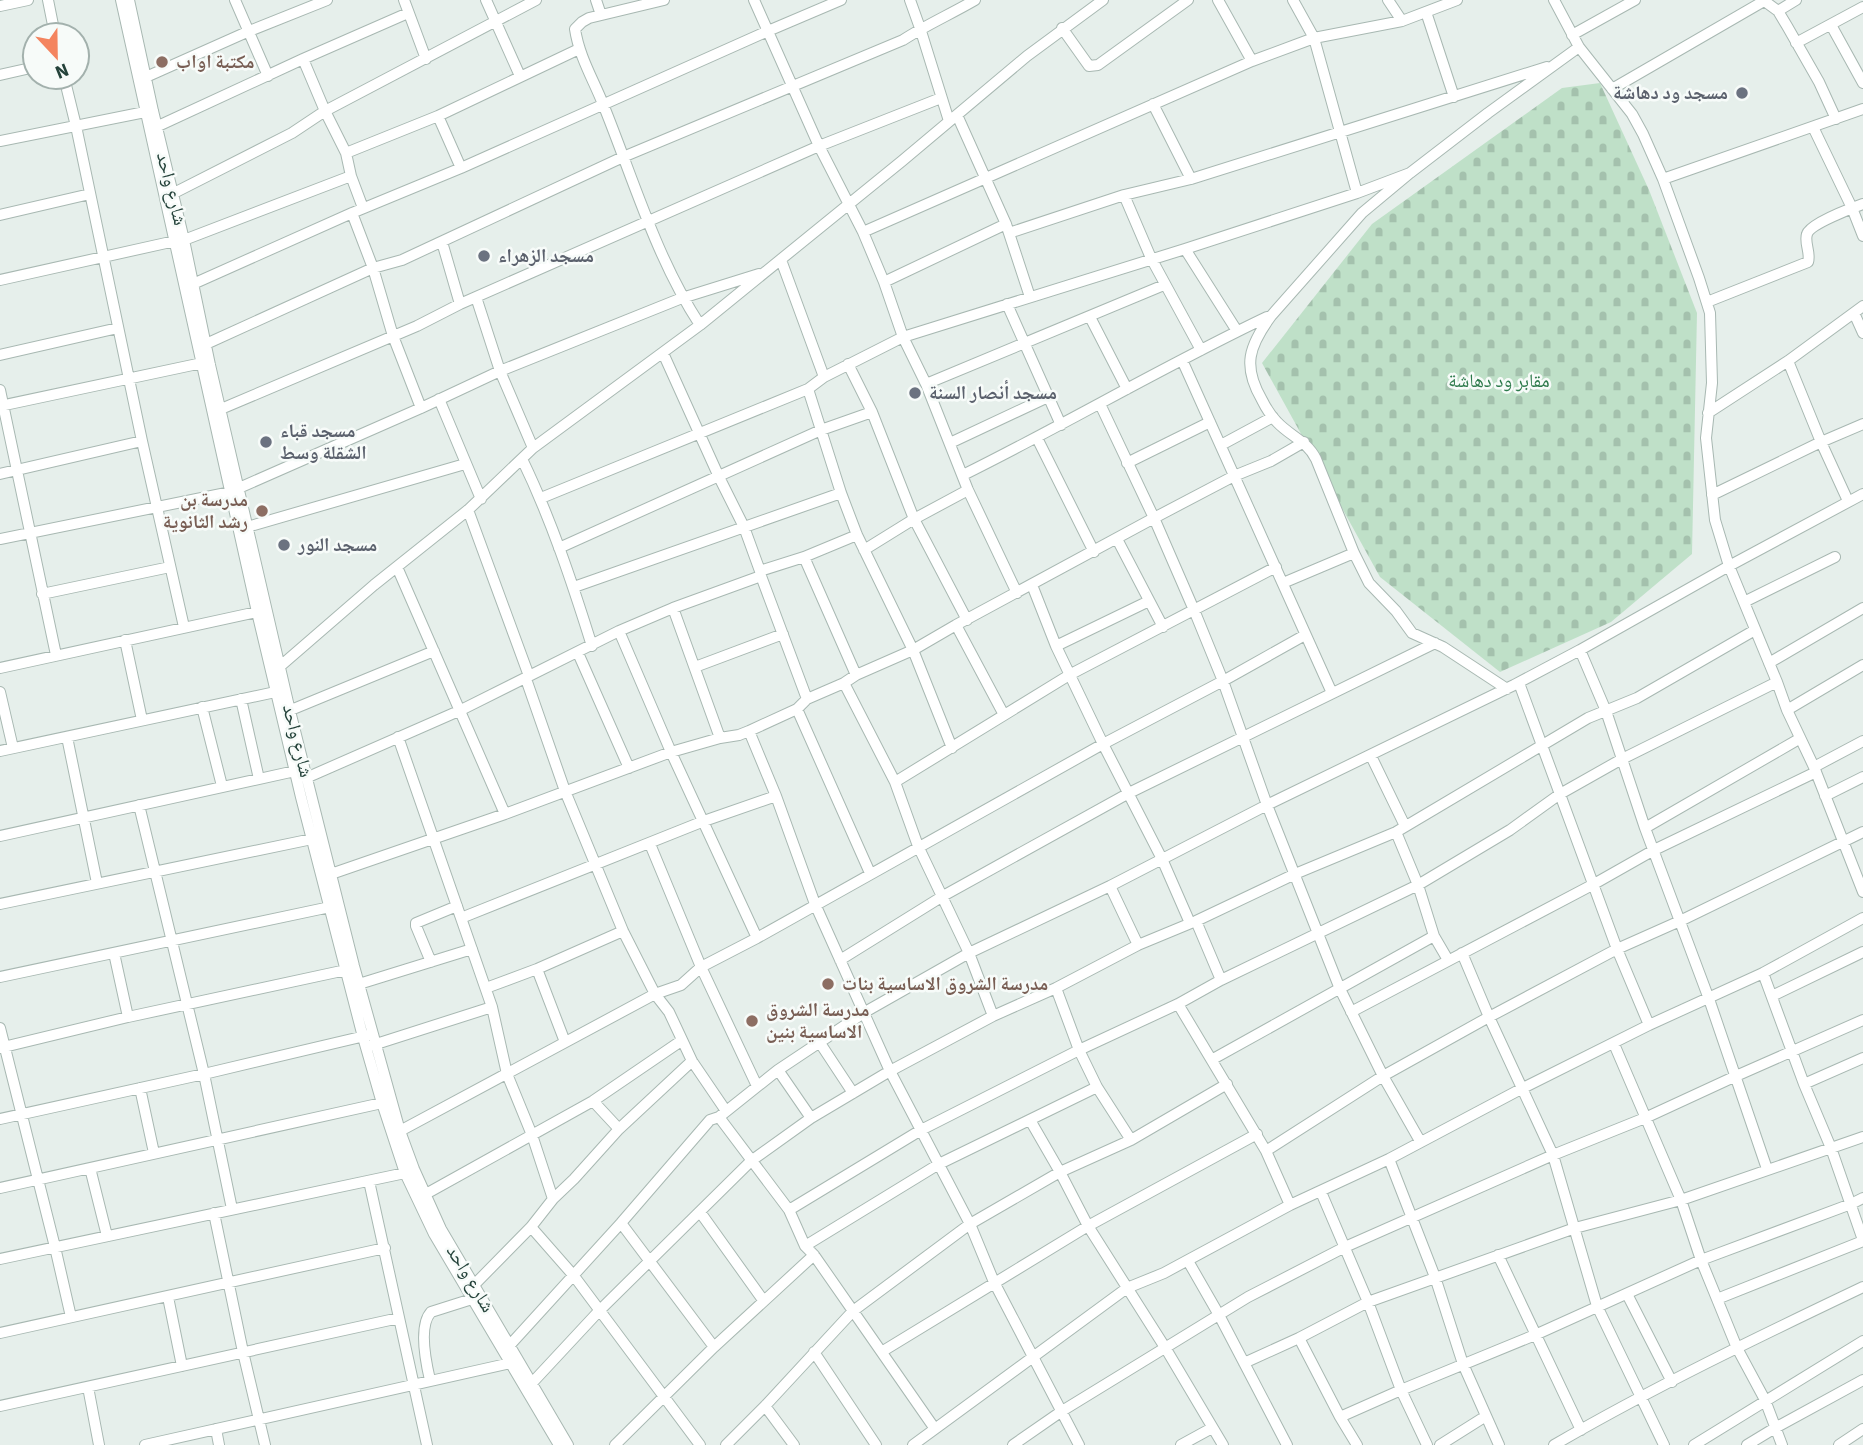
<svg xmlns="http://www.w3.org/2000/svg" width="1863" height="1445" font-family="'Source Sans 3','Noto Naskh Arabic',sans-serif">
  <style>
    .cemetery { fill: url(#cemetery-stones) }
    .lines { fill: none; stroke-linecap: round; stroke-linejoin: round }
    .minor-casing { stroke: #a8b8b2; stroke-width: 12 }
    .minor { stroke: #fff; stroke-width: 10 }
    .education-dot { fill: #8d6e63; stroke: #f7fbf9; stroke-width: 2.5 }
    .worship-dot { fill: #6b7280; stroke: #f7fbf9; stroke-width: 2.5 }
    .labels { text-anchor: middle; dominant-baseline: central; stroke-width: 5; stroke-linejoin: round; paint-order: stroke }
    .education-label { font-size: 19px; font-weight: bold; fill: #785e54; stroke: #f7fbf9; text-anchor: start }
    .worship-label { font-size: 19px; font-weight: bold; fill: #5b616d; stroke: #f7fbf9; text-anchor: start }
    .street-label { font-size: 19px; fill: #24423a; stroke: #f7fbf9 }
    .park-label { font-size: 19px; fill: #2d7a4b; stroke: #f7fbf9 }
  </style>
  <defs>
    <pattern id="cemetery-stones" width="16" height="16" patternUnits="userSpaceOnUse" patternTransform="scale(1.75)"><rect width="16" height="16" fill="#bfe0c8"/><path d="M2 7V4a2 2 0 0 1 4 0v3zM10 15v-3a2 2 0 0 1 4 0v3z" fill="#a4c1ad"/></pattern>
  </defs>
  <rect width="100%" height="100%" fill="#e6efeb"/>
  <path class="cemetery" d="M1600 83 1649 190 1697 313 1692 554 1611 622 1500 672 1380 577 1262 363 1372 224 1562 88Z"/>
  <g class="lines">
    <g class="minor-casing">
      <path id="minor" d="M48 0 55 35
        M121 0 257 612 301 797 363 1037 382 1103 405 1173 434 1234 559 1445
        M129 0 153 111 184 240 210 365 290 711 354 966 400 1131 414 1169 441 1229 568 1445
        M235 0 268 76
        M404 0 426 59
        M486 0 520 76
        M596 0 601 15
        M664 0 589 18 582 22 575 29C579 56 593 79 603 104 633 178 656 258 700 325
        M754 0 819 146 863 232 884 282 903 337 926 384 968 490 1017 593
        M910 0 920 28 949 121
        M1218 0 1252 61
        M1293 0 1314 38 1357 193
        M1388 0 1402 21
        M1554 0 1579 47 1632 114 1643 134 1663 179 1699 278 1710 313 1712 383 1706 438 1715 520 1729 566 1777 682 1787 710 1814 767 1863 892
        M1763 0 1778 11 1787 26 1819 82 1836 119
        M0 6 28 0
        M1778 11 1796 0
        M1426 12 1454 97
        M1831 25 1863 83
        M1062 28 1089 66 1098 65 1188 0
        M1572 35 1635 0
        M1796 43 1863 7
        M303 59 325 111 346 153 351 176 363 208
        M0 75 35 67
        M64 77 76 126 142 441 184 627
        M146 77 247 32 327 0
        M1612 89 1764 1
        M1153 104 1191 179
        M957 115 1006 224 1030 297
        M438 116 461 168
        M156 127 303 59 408 13
        M1813 127 1852 208 1863 236
        M0 141 145 112
        M346 153 438 116 579 49
        M1663 179 1863 109
        M172 194 292 133 325 111 536 0
        M1124 195 1151 258 1201 350
        M352 213 373 268 393 336 421 408
        M0 215 90 194
        M863 232 1252 61 1314 38 1402 21 1457 0
        M1009 233 1124 195 1191 179 1547 67
        M184 240 351 176
        M442 242 460 304
        M1185 249 1237 331
        M781 260 824 377
        M0 280 175 241
        M884 282 1006 224
        M193 284 352 213 461 168 768 31 841 0
        M476 297 500 371 533 448
        M1707 302 1808 262C1811 253 1804 243 1807 234 1810 224 1852 208 1863 204
        M1007 304 1061 425
        M1854 313 1863 333
        M1090 317 1127 389
        M206 344 373 268 402 260 623 157 903 40C926 25 951 14 975 0
        M663 353 719 477 744 527 760 571
        M0 355 118 328
        M1182 360 1332 693
        M1788 361 1821 442 1848 501
        M848 364 872 412 914 519 967 620
        M926 384 1164 285
        M808 389 841 493 857 535 913 650 952 748
        M0 390 56 655
        M439 399 481 499
        M1100 404 1154 518 1194 610 1223 681 1267 805 1340 989 1383 1076 1420 1141
        M0 406 202 363
        M221 409 417 326 460 304 819 146 941 98
        M1708 413 1788 361 1863 306
        M1037 438 1094 552
        M950 443 1048 397
        M1221 445 1273 417
        M522 459C551 519 572 582 592 646
        M1127 463 1210 422
        M0 474 142 441
        M963 475C1066 424 1164 366 1267 317
        M239 488 421 408 500 371 682 298 759 274
        M1712 495 1821 442 1863 424
        M541 498 808 389 824 377 903 337 1185 249 1357 193 1410 173
        M468 510 529 676
        M247 527 465 464
        M0 539 231 492
        M1117 539 1163 627
        M559 548 821 430 872 412
        M864 550 914 519 968 490
        M804 557 856 675
        M397 567 505 814
        M761 576 807 699
        M1283 583 1354 553
        M1032 585 1056 646 1103 744 1162 859 1190 923
        M574 587 841 493
        M42 594 170 567
        M1744 602 1835 557
        M673 608 720 738
        M956 625 1004 715
        M619 631 671 752 757 938
        M125 640 142 720
        M1056 646 1149 601
        M1580 650 1606 711 1645 828 1709 999 1767 1169
        M578 653 629 768
        M1769 663 1863 608
        M695 667 783 634
        M0 668 257 612
        M277 669 374 585 468 510 533 448 700 325 902 161 1027 56 1103 0
        M526 679 565 791 623 931 655 994 669 1012 692 1061 726 1111
        M844 683 895 782 918 846 969 953 993 1016
        M1519 683 1617 949 1649 1025
        M1507 689 1443 647 1412 633 1396 611 1369 583 1354 553 1316 459C1307 441 1290 436 1277 422 1271 416 1266 408 1262 400 1242 366 1249 346 1271 316L1362 213 1410 173 1488 113 1579 47
        M0 692 13 748
        M241 699 259 779
        M202 707 222 786
        M797 709 870 873
        M1787 710 1863 665
        M286 712 434 651
        M749 731 776 796 815 904 890 1071 970 1224 994 1282 1079 1445
        M67 737 97 883
        M398 737 492 1007 507 1074 532 1135 553 1199
        M0 751 280 691
        M1371 756 1405 826
        M1814 767 1863 741
        M306 778 461 710 619 631 673 608 761 576 760 571 804 557 857 535
        M895 782 1071 674 1276 567
        M1825 796 1863 777
        M139 805 204 1074 232 1209
        M1645 828 1799 739
        M1396 832 1418 885 1434 936 1448 960
        M0 836 295 771
        M650 844 701 967 757 1086
        M331 874 505 814 671 752 720 738 739 735 749 731 797 709 807 699 844 683 856 675 913 650 956 625 1154 518 1234 476 1271 461 1304 442
        M1110 886 1138 945
        M0 904 312 839
        M461 918 704 821 776 796
        M1196 921 1221 980
        M114 953 128 1017
        M1462 953 1489 1017 1553 1155 1597 1306 1664 1445
        M840 960 943 896 1129 793 1435 643
        M431 962 416 926V923L457 906
        M537 969 565 1042
        M1763 973 1804 1084 1831 1148 1863 1240
        M0 977 330 907
        M359 984 472 949
        M486 988 537 969 623 931
        M1056 988 1079 1050 1097 1087 1131 1140
        M1772 996 1863 952
        M1178 1004 1266 1151 1290 1205
        M1351 1012 1594 884 1654 850 1816 772
        M0 1028 55 1247 71 1317
        M820 1043 853 1093
        M1614 1044 1681 1200 1701 1260 1717 1299 1737 1348 1765 1400 1782 1445
        M370 1046 492 1007
        M0 1048 128 1017 346 970
        M1213 1059 1434 936
        M778 1070 811 1118
        M1804 1084 1863 1058
        M140 1088 154 1153
        M593 1101 619 1129
        M719 1117 789 1210 805 1246 814 1255 853 1311 935 1429
        M0 1119 204 1074 369 1035
        M1030 1120 1060 1172 1088 1226 1166 1349 1223 1445
        M400 1131 655 994 681 985 701 967 757 938 1103 744 1223 681 1305 635
        M1266 1151 1383 1076 1489 1017 1617 949 1680 921 1863 832
        M1389 1159 1435 1277 1463 1364 1499 1445
        M90 1168 107 1236
        M369 1181 427 1445
        M0 1188 382 1103
        M1321 1192 1368 1302 1401 1390 1427 1445
        M424 1195 593 1101 681 1041
        M789 1210 921 1130 1079 1050 1178 1004 1221 980 1418 885 1510 830 1560 794 1622 759 1777 682
        M700 1212 763 1300
        M214 1213 243 1352 265 1445
        M621 1223 714 1347
        M531 1227 574 1276 700 1445
        M805 1246 939 1164 1097 1087
        M1498 1255 1581 1430
        M0 1259 405 1173
        M1188 1261 1219 1315 1287 1445
        M474 1285 531 1227 553 1199 574 1179 619 1129 692 1061
        M1627 1294 1672 1382
        M168 1297 182 1366
        M1717 1299 1863 1241
        M0 1333 385 1248
        M1299 1338 1340 1417 1357 1445
        M510 1345 621 1223 710 1120 719 1117 778 1070 865 1012 969 953 1110 886 1267 805 1514 685 1580 650 1729 566 1863 494
        M883 1351 1088 1226 1257 1134
        M814 1352 876 1445
        M1244 1363 1299 1338 1368 1302 1575 1228 1681 1200 1863 1137
        M430 1380C426 1363 418 1326 431 1312L472 1299
        M532 1383 599 1311 751 1161 811 1118 890 1071 993 1016 1056 988 1138 945 1196 921 1295 874 1396 832 1588 718 1637 698 1755 630
        M88 1387 99 1445
        M0 1406 399 1318
        M765 1406 794 1445
        M1340 1417 1401 1390 1535 1335 1701 1260 1851 1204 1863 1198
        M216 1429 219 1445
        M145 1445 511 1363
        M615 1445 714 1347 814 1255
        M726 1445 765 1406 853 1311 970 1224 1060 1172 1131 1140 1227 1084
        M913 1445 1127 1288 1164 1273 1290 1205 1389 1159 1521 1089 1649 1025 1763 973 1863 918
        M1013 1445 1062 1411 1248 1297 1345 1247 1553 1155 1645 1118 1736 1076 1863 1020
        M1181 1445 1212 1428
        M1440 1445 1486 1416
        M1554 1445C1654 1387 1758 1337 1863 1287
        M1694 1445 1863 1341
        M1747 1445 1775 1428 1863 1380
        M1839 1445 1863 1429"/>
    </g>
    <use href="#minor" class="minor"/>
  </g>
  <g class="education-dot">
    <circle cx="162" cy="62" r="7"/>
    <circle cx="262" cy="511" r="7"/>
    <circle cx="828" cy="984" r="7"/>
    <circle cx="752" cy="1021" r="7"/>
  </g>
  <g class="worship-dot">
    <circle cx="1742" cy="93" r="7"/>
    <circle cx="484" cy="256" r="7"/>
    <circle cx="915" cy="393" r="7"/>
    <circle cx="266" cy="442" r="7"/>
    <circle cx="284" cy="545" r="7"/>
  </g>
  <g class="labels">
    <g class="education-label">
      <text x="176" y="62">مكتبة اواب</text>
      <text x="248" y="500" text-anchor="end">مدرسة بن<tspan x="248" dy="22">رشد الثانوية</tspan></text>
      <text x="842" y="984">مدرسة الشروق الاساسية بنات</text>
      <text x="766" y="1010">مدرسة الشروق<tspan x="766" dy="22">الاساسية بنين</tspan></text>
    </g>
    <g class="worship-label">
      <text x="1728" y="93" text-anchor="end">مسجد ود دهاشة</text>
      <text x="498" y="256">مسجد الزهراء</text>
      <text x="929" y="393">مسجد أنصار السنة</text>
      <text x="280" y="431">مسجد قباء<tspan x="280" dy="22">الشقلة وسط</tspan></text>
      <text x="298" y="545">مسجد النور</text>
    </g>
    <g class="street-label">
      <text transform="translate(171 189) rotate(76)">شارع واحد</text>
      <text transform="translate(297 741) rotate(76)">شارع واحد</text>
      <text transform="translate(470 1279) rotate(59)">شارع واحد</text>
    </g>
    <g class="park-label">
      <text x="1499" y="381">مقابر ود دهاشة</text>
    </g>
  </g>
  <g transform="translate(56 56) rotate(158)"><circle r="33" fill="#f7fbf9" stroke="#a3b1ad" stroke-width="2"/>
  <path d="M0-5L12 26L0 18L-12 26Z" fill="#f4845f"/>
  <text y="-10" font-size="19" font-weight="bold" text-anchor="middle" fill="#24423a">N</text>
  </g>
</svg>
